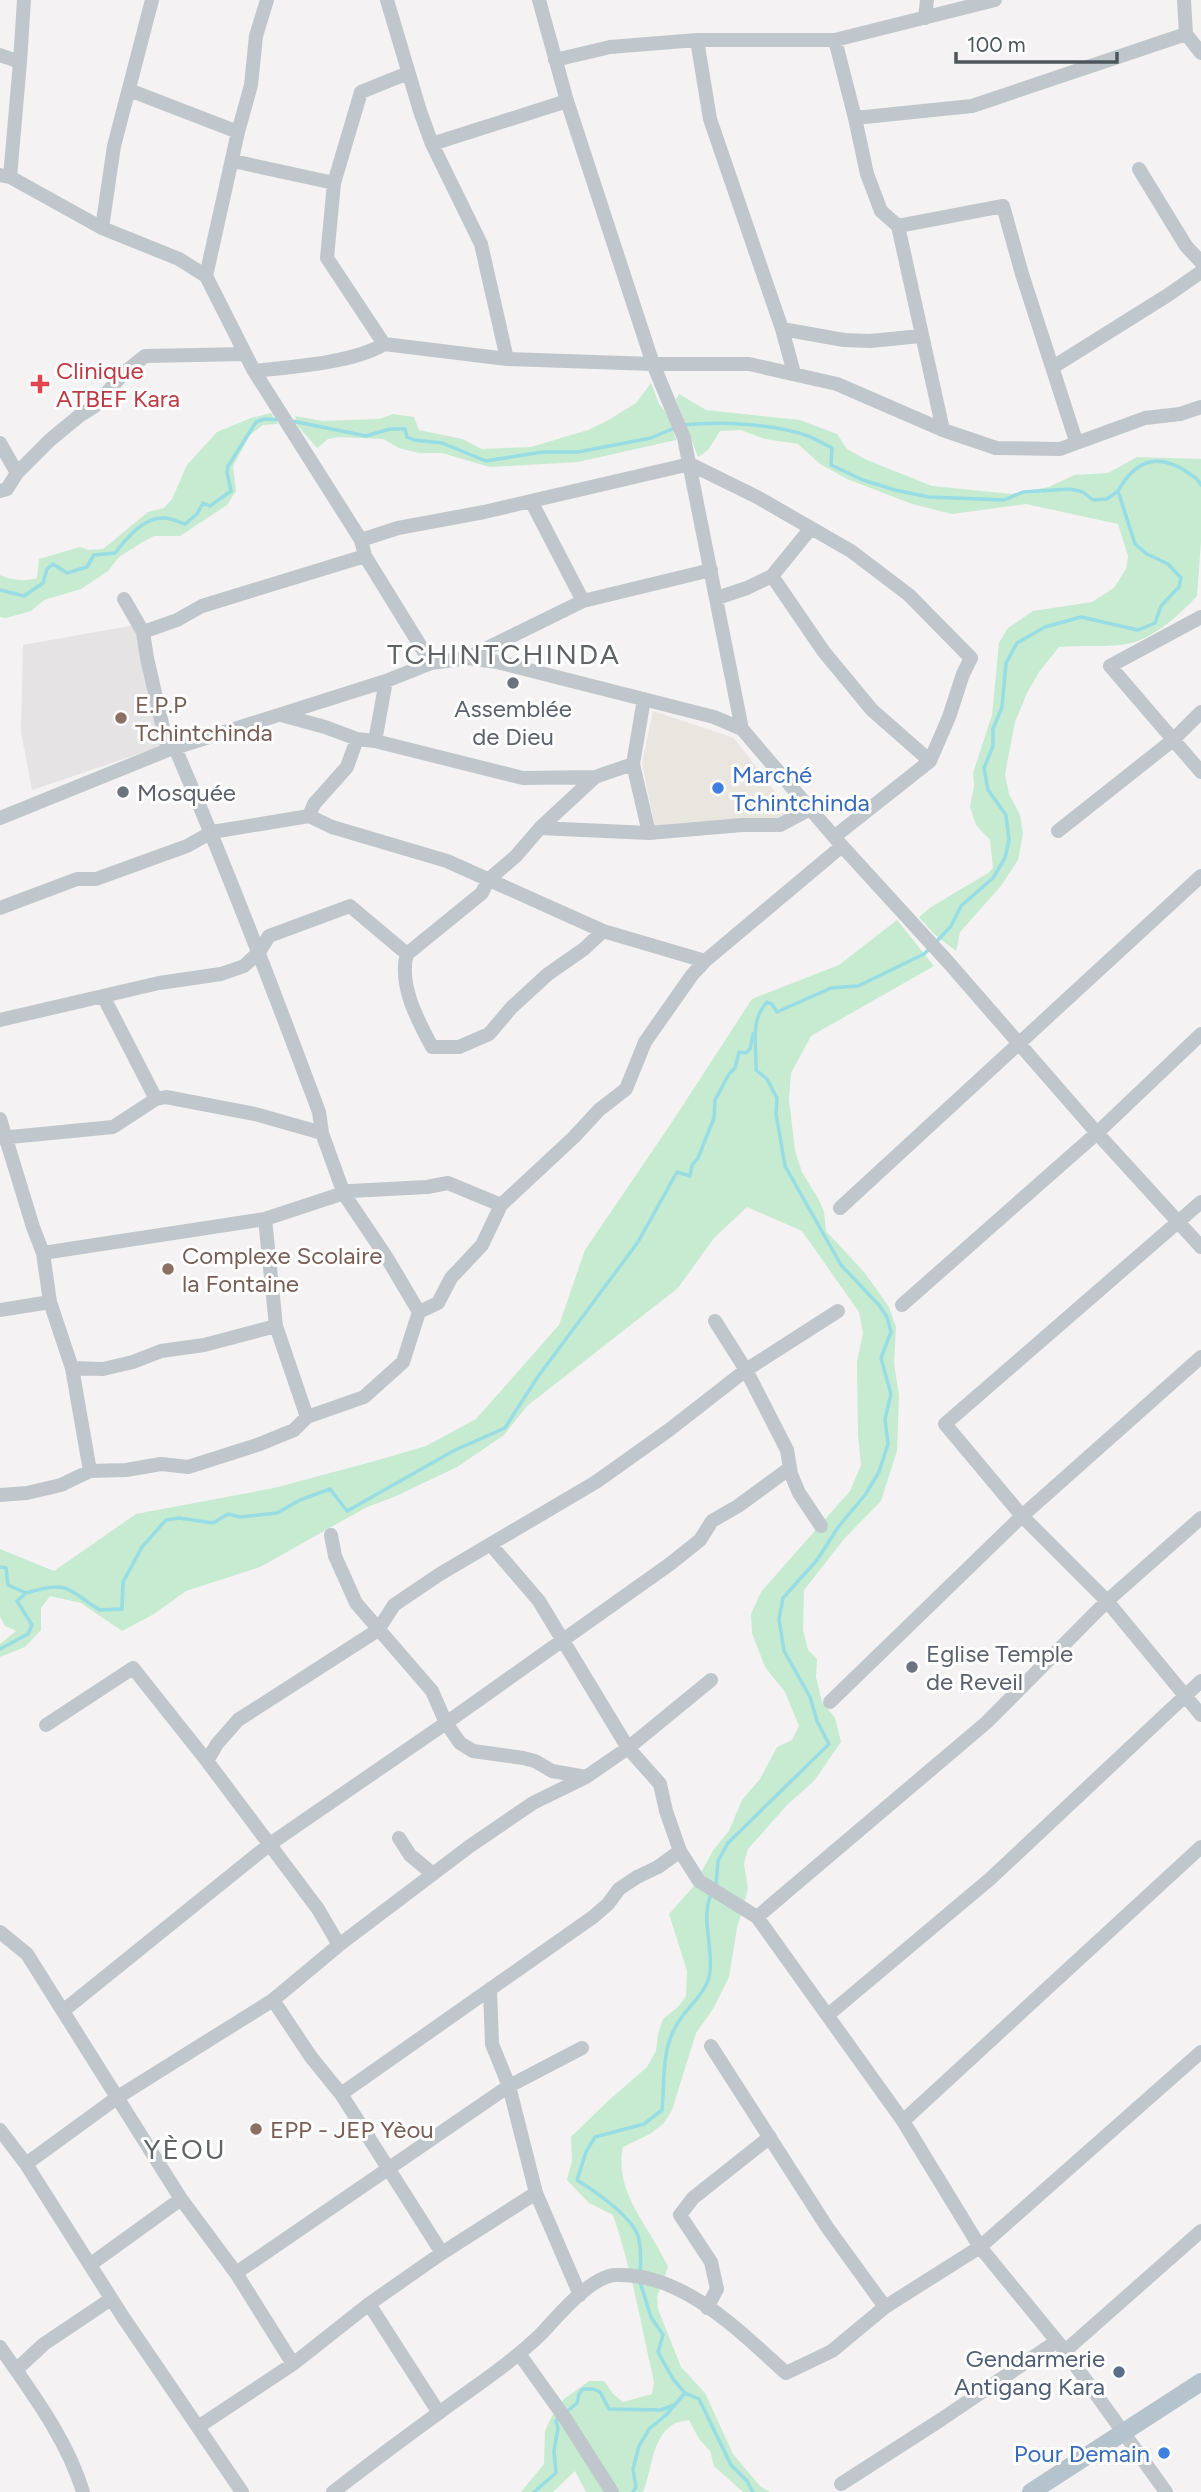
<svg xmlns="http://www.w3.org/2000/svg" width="1201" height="2492" font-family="Figtree,sans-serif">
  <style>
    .commercial { fill: #e9e6e0 }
    .education { fill: #e5e3e3 }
    .green { fill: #c6ebd0 }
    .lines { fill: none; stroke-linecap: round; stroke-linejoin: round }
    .stream { stroke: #98dce4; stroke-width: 3.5 }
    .minor { stroke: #bfc7cc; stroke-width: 14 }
    .major { stroke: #b5c3cd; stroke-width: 18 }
    .health-dot { fill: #e0444e; stroke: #fff; stroke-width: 2.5 }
    .worship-dot { fill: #6b7280; stroke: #fff; stroke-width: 2.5 }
    .education-dot { fill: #8d6e63; stroke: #fff; stroke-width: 2.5 }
    .shop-dot { fill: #3f7fe0; stroke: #fff; stroke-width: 2.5 }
    .service-dot { fill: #5c6f8a; stroke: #fff; stroke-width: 2.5 }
    .labels { text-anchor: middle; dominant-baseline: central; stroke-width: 6; stroke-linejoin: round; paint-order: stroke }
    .health-label { font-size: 24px; fill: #be3a42; stroke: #fff; text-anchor: start }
    .education-label { font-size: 24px; fill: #785e54; stroke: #fff; text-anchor: start }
    .worship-label { font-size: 24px; fill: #5b616d; stroke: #fff; text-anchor: start }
    .shop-label { font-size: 24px; fill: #366cbe; stroke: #fff; text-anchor: start }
    .service-label { font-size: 24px; fill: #4e5e75; stroke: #fff; text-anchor: end }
    .quarter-label { font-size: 28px; letter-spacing: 2px; fill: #5f6366; stroke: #fff }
  </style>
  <rect width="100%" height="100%" fill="#f4f2f2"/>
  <path class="commercial" d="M653 711 734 738 790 811 779 819 655 827 642 763Z"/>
  <path class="education" d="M135 625 162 746 32 790 21 732 23 645Z"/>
  <path class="green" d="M651 383 659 404 668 415 676 440 578 462 490 467 442 453H419L399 448 383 439 338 437 328 439 317 448 297 425 295 416 323 421 379 419 393 414 414 417 419 430 462 439 482 449 531 447 588 430 607 421 636 403Z
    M679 394 706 410 800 420 837 434 847 449 867 460 932 486 1012 494 1049 487 1074 475 1108 473 1137 457 1201 459V541L1197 596C1177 617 1151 642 1120 645 1100 647 1079 645 1059 647L1039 672 1027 693 1015 722 1005 774 1009 794 1020 815 1023 834 1018 860 1001 886 960 932 956 951 934 934 919 917 931 907 988 873 993 868 990 840 976 825 970 807 974 786 973 773 992 715 999 643 1008 628 1033 611 1092 602 1114 588 1126 569 1128 556 1118 524 1026 504 952 514 912 504 847 479 820 464 798 444 765 439 741 430 720 431 708 450 698 457 676 399Z
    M271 413 278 424 263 425 250 435 233 466 236 491 227 505 180 536H154L141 543 119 557 108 571 81 589 44 600 31 611 6 618 0 617V575C11 580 25 582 37 578L39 559 80 547 89 550 103 549 148 512 164 508 172 499 187 465 217 432 251 418Z
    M897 920 934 966 811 1036 791 1073 789 1099 795 1151 802 1172 819 1200 824 1212 826 1231 864 1272 889 1307 896 1327 894 1363 899 1396 897 1451 881 1501 844 1539 804 1590 803 1630 808 1650 817 1659 816 1677 822 1702 835 1718 841 1742 814 1781 788 1804 748 1849 744 1864 748 1889 737 1928 729 1977 713 2009 696 2033 672 2110 664 2123 650 2134 623 2147C613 2192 651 2228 668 2267L657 2297 658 2309 681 2367 705 2393 733 2454 760 2486 770 2492H743L714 2466 710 2451 699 2439 689 2420C684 2421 676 2422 672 2425 651 2440 652 2470 643 2492H586L575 2471 553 2492H521L544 2464 545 2431 552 2416 564 2399 589 2381H604L614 2395 623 2402 652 2394 654 2382C641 2325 632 2270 613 2215L589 2203 567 2180 572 2161 571 2137 607 2102 647 2067 656 2051 658 2034 663 2019 678 2007 686 1996 687 1971 669 1914 693 1887 714 1849 729 1831 742 1800 760 1779 777 1747 792 1740 799 1726 785 1692 765 1667 752 1633 751 1614 761 1592 850 1491 861 1465 858 1436 857 1362 863 1333 859 1312 802 1231 747 1207 714 1238 678 1288 527 1406 504 1435 457 1467 394 1497 367 1507 260 1567 186 1591 154 1614 122 1631 81 1603 50 1596 41 1608V1630L25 1647 0 1657V1644L16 1631 5 1626 0 1616V1549L54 1571 136 1514 274 1488 375 1461 426 1446 476 1419 559 1325 585 1250 670 1125 752 999 839 965Z"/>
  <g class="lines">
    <path class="stream" d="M292 421 366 436 390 429H405L407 437 414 440 442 443 486 461 542 452H578L651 438 677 427
      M684 425C719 421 775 424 808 436 816 439 824 444 832 448L831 465 863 480 895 490 929 497 1004 500 1023 492 1070 489 1083 492 1093 500 1107 499 1118 491
      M0 590 24 596 43 583 47 569 53 564 67 573 87 567 94 555 115 553C126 539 143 517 164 518 170 518 179 522 185 524L197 514 203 503 210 506 231 491 227 472 228 466 256 422 264 419 281 420
      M937 941 951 926 961 906 993 878 1005 858 1009 840 1006 815 988 790 984 768 993 746V729L1002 707 1006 663 1017 643 1045 627 1081 617 1138 630 1155 623 1161 606 1179 587 1181 578 1168 564 1147 554 1135 544 1118 491C1134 463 1154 452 1184 470 1191 475 1197 477 1201 485
      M0 1567 6 1568 8 1585 26 1593C69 1580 66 1589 100 1610L122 1609 123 1582 142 1547 166 1520 179 1518 213 1523 228 1514 240 1517 277 1513 300 1500 330 1489 347 1511 455 1450 505 1428 537 1378 638 1242 677 1172 690 1176 692 1165 698 1158 714 1118 715 1100 729 1074 735 1068 739 1052 746 1053 750 1049 753 1034
      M0 1649 28 1634 32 1625 17 1601 26 1593
      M716 1885 718 1861 728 1843 829 1744 817 1721 810 1697 784 1651 779 1619 783 1598 817 1560 839 1526 865 1495 879 1472 888 1444 885 1419 891 1394 881 1358 891 1332 887 1317 879 1305 841 1265 785 1166 776 1114 777 1098 767 1079 756 1070C757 1045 749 1022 767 1002L772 1004 777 1012 831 988 858 986 924 954 931 947
      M640 2274C641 2261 642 2243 636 2231 625 2212 595 2191 577 2180L586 2152 595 2137 644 2124 662 2110C665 2081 661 2052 676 2026 685 2008 708 1993 710 1972 713 1944 700 1918 712 1892
      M685 2393 699 2399 731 2465 747 2481 753 2492
      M565 2413 577 2403 579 2394 583 2389H593L600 2392 609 2409 661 2410 674 2405
      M534 2492 556 2473 554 2451 558 2428 556 2421 559 2418
      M633 2492 636 2487 633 2469 639 2446 649 2429 666 2415 685 2393 673 2379 658 2352 663 2335 651 2317 640 2282"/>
    <path class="minor" d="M387 0 420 111 432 144 481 244 507 359
      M539 0 567 101 653 364 684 438 742 729
      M1184 0 1186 34 1201 53
      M925 18 927 0
      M697 40 710 119 782 329 794 373
      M835 40 855 118 867 174 881 211 898 226 943 430
      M0 55 20 62 10 177
      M555 60 610 47 697 40H835L995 0
      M20 62 24 0
      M129 90 238 132
      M855 118 972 106 1186 34
      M432 144 567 101
      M233 161 334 183
      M1139 169 1186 246 1201 262
      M0 175 10 177 102 228 179 259 206 276 254 371 361 540 365 556 431 663
      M898 226 1003 206 1022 274 1076 441
      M102 228 114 146 152 0
      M206 276 238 132 251 85 256 36 267 0
      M782 329 844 340 870 341 921 336
      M384 344 327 258 334 183 361 92 408 73
      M1053 367 1168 295 1201 272
      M254 371C289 367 354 363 384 344L507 359 653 364H749L837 384 943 430 996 448 1060 449 1145 418 1180 414 1201 407
      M0 443 17 473 7 489 0 491
      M17 473 50 440 79 416 95 406 124 373 145 356 245 354
      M531 501 583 601
      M361 540 398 528 484 512 690 464 757 497 851 551 909 595 971 658 963 674 949 717 930 761 834 837
      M772 576 824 652 872 710 930 761
      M717 598 747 588 772 576 811 528
      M124 599 143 632 147 658 168 750
      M1201 617 1110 666 1201 772
      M143 632 177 620 202 606 365 556
      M469 657 583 601 711 570
      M386 681 375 741 523 778 595 777 633 764
      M644 699 633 764 649 833
      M281 715 325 727 357 739
      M175 748C227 868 273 989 319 1112L322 1133 344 1194 387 1258 419 1312
      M595 777 540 828 516 856 488 880 482 893 407 954C398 984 418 1021 432 1047H459L489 1034 512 1007 548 974 584 949 603 931
      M309 816 314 804 347 767 357 739 375 741
      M0 818 168 750 386 681 431 663 468 658 497 662 714 717 742 729 842 846 948 962 1097 1133 1201 1247
      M540 828 649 833 742 825H780L810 809
      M1058 831 1173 740 1201 712
      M0 908 77 879H96L187 846 212 832 309 816 332 827 447 861 603 931 705 961
      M103 996 156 1099
      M0 1020 159 983 221 974 244 966 259 952 269 936 350 906 407 954
      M0 1119 33 1227 43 1253 50 1302 72 1368 103 1369 133 1362 161 1351 204 1345 276 1326
      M0 1138 113 1127 156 1099 166 1097 255 1114 322 1133
      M1201 1202 945 1424 1022 1516 1107 1601 1201 1715
      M840 1208 1201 876
      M265 1219 276 1326 307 1417
      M43 1253 265 1219 350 1191 427 1187 448 1183 501 1205
      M902 1305 1097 1133 1201 1034
      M0 1310 50 1302
      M715 1321 746 1370 787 1450 791 1474 799 1493 821 1526
      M72 1368 90 1471
      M0 1495 27 1493 61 1485 90 1471 126 1470 161 1464 188 1467 260 1444 294 1430 307 1417 364 1397 403 1362 419 1312 438 1303 451 1278 482 1245 501 1205 574 1137 599 1110 626 1089 645 1042 692 975 705 961 842 846
      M331 1535 335 1556 356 1603 432 1691 446 1723 460 1743 473 1751 523 1758 535 1761 552 1771 586 1777
      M491 1545 539 1601 628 1748 660 1784 666 1811 680 1851 699 1881 757 1917 987 1722 1107 1601 1201 1518
      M830 1702 1022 1516 1201 1357
      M46 1725 133 1668 207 1761 318 1909 339 1945
      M207 1761 217 1744 238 1720 378 1630 394 1605 440 1574 596 1482 669 1430 746 1370 838 1311
      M399 1838 410 1855 433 1874
      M757 1917 903 2121 980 2247 1065 2351 1166 2492
      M0 1932 27 1954 181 2199 236 2273 293 2364
      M490 1989 492 2044 509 2086 536 2193 580 2295
      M273 2000 311 2057 341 2094 593 1917 608 1904 619 1889 637 1877 658 1867 680 1851
      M63 2011 270 1844 446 1723 670 1564 700 1540 712 1521 738 1506 790 1468
      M828 2015 990 1879 1201 1681
      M711 2046 827 2227 885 2307
      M341 2094 442 2253
      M903 2121 1201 1847
      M0 2130 26 2164 123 2317 242 2492
      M26 2164 118 2097 273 2000 339 1945 470 1846 533 1803 586 1777 628 1748 711 1680
      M91 2264 181 2199
      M236 2273 509 2086 582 2048
      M369 2304 439 2413
      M707 2308 717 2289 711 2262 680 2215 693 2198 770 2137
      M0 2347C31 2392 67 2439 83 2492
      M1065 2351 1201 2231
      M520 2355 565 2418 612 2492
      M17 2369 44 2344 111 2299
      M198 2427 293 2364 369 2304 442 2253 536 2193
      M841 2484 942 2419 1057 2341
      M333 2492C368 2465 404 2438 440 2412 474 2387 510 2364 541 2334 558 2316 590 2277 615 2275 683 2272 739 2331 786 2373L832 2351 885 2307 980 2247 1201 2052"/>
    <path class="major" d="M1031 2492 1201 2382"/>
  </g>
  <path class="health-dot" d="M36.5 373.5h7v7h7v7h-7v7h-7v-7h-7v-7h7z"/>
  <g class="worship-dot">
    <circle cx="513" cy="683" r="7"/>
    <circle cx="123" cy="792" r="7"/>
    <circle cx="912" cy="1667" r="7"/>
  </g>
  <g class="education-dot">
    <circle cx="121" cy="718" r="7"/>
    <circle cx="168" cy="1269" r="7"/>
    <circle cx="256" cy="2129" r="7"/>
  </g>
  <g class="shop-dot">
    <circle cx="718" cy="788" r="7"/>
    <circle cx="1164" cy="2453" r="7"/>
  </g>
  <circle class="service-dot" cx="1119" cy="2372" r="7"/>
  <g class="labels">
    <g class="health-label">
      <text x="56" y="370">Clinique<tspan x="56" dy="28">ATBEF Kara</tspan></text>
    </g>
    <g class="education-label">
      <text x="135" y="704">E.P.P<tspan x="135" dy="28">Tchintchinda</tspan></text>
      <text x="182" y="1255">Complexe Scolaire<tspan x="182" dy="28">la Fontaine</tspan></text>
      <text x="270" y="2129">EPP - JEP Yèou</text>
    </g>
    <g class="worship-label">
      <text x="513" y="708" text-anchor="middle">Assemblée<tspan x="513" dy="28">de Dieu</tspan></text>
      <text x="137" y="792">Mosquée</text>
      <text x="926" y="1653">Eglise Temple<tspan x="926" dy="28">de Reveil</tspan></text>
    </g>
    <g class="shop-label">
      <text x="732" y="774">Marché<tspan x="732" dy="28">Tchintchinda</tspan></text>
      <text x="1150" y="2453" text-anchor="end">Pour Demain</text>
    </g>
    <g class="service-label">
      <text x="1105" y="2358">Gendarmerie<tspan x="1105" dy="28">Antigang Kara</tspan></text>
    </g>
    <g class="quarter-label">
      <text x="504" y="654">TCHINTCHINDA</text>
      <text x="185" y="2149">YÈOU</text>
    </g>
  </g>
  <path d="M956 52v10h161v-10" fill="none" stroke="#4b575d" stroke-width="3.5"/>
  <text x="967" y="52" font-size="21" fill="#4b575d" stroke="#ffffff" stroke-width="5" paint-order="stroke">100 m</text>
</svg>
